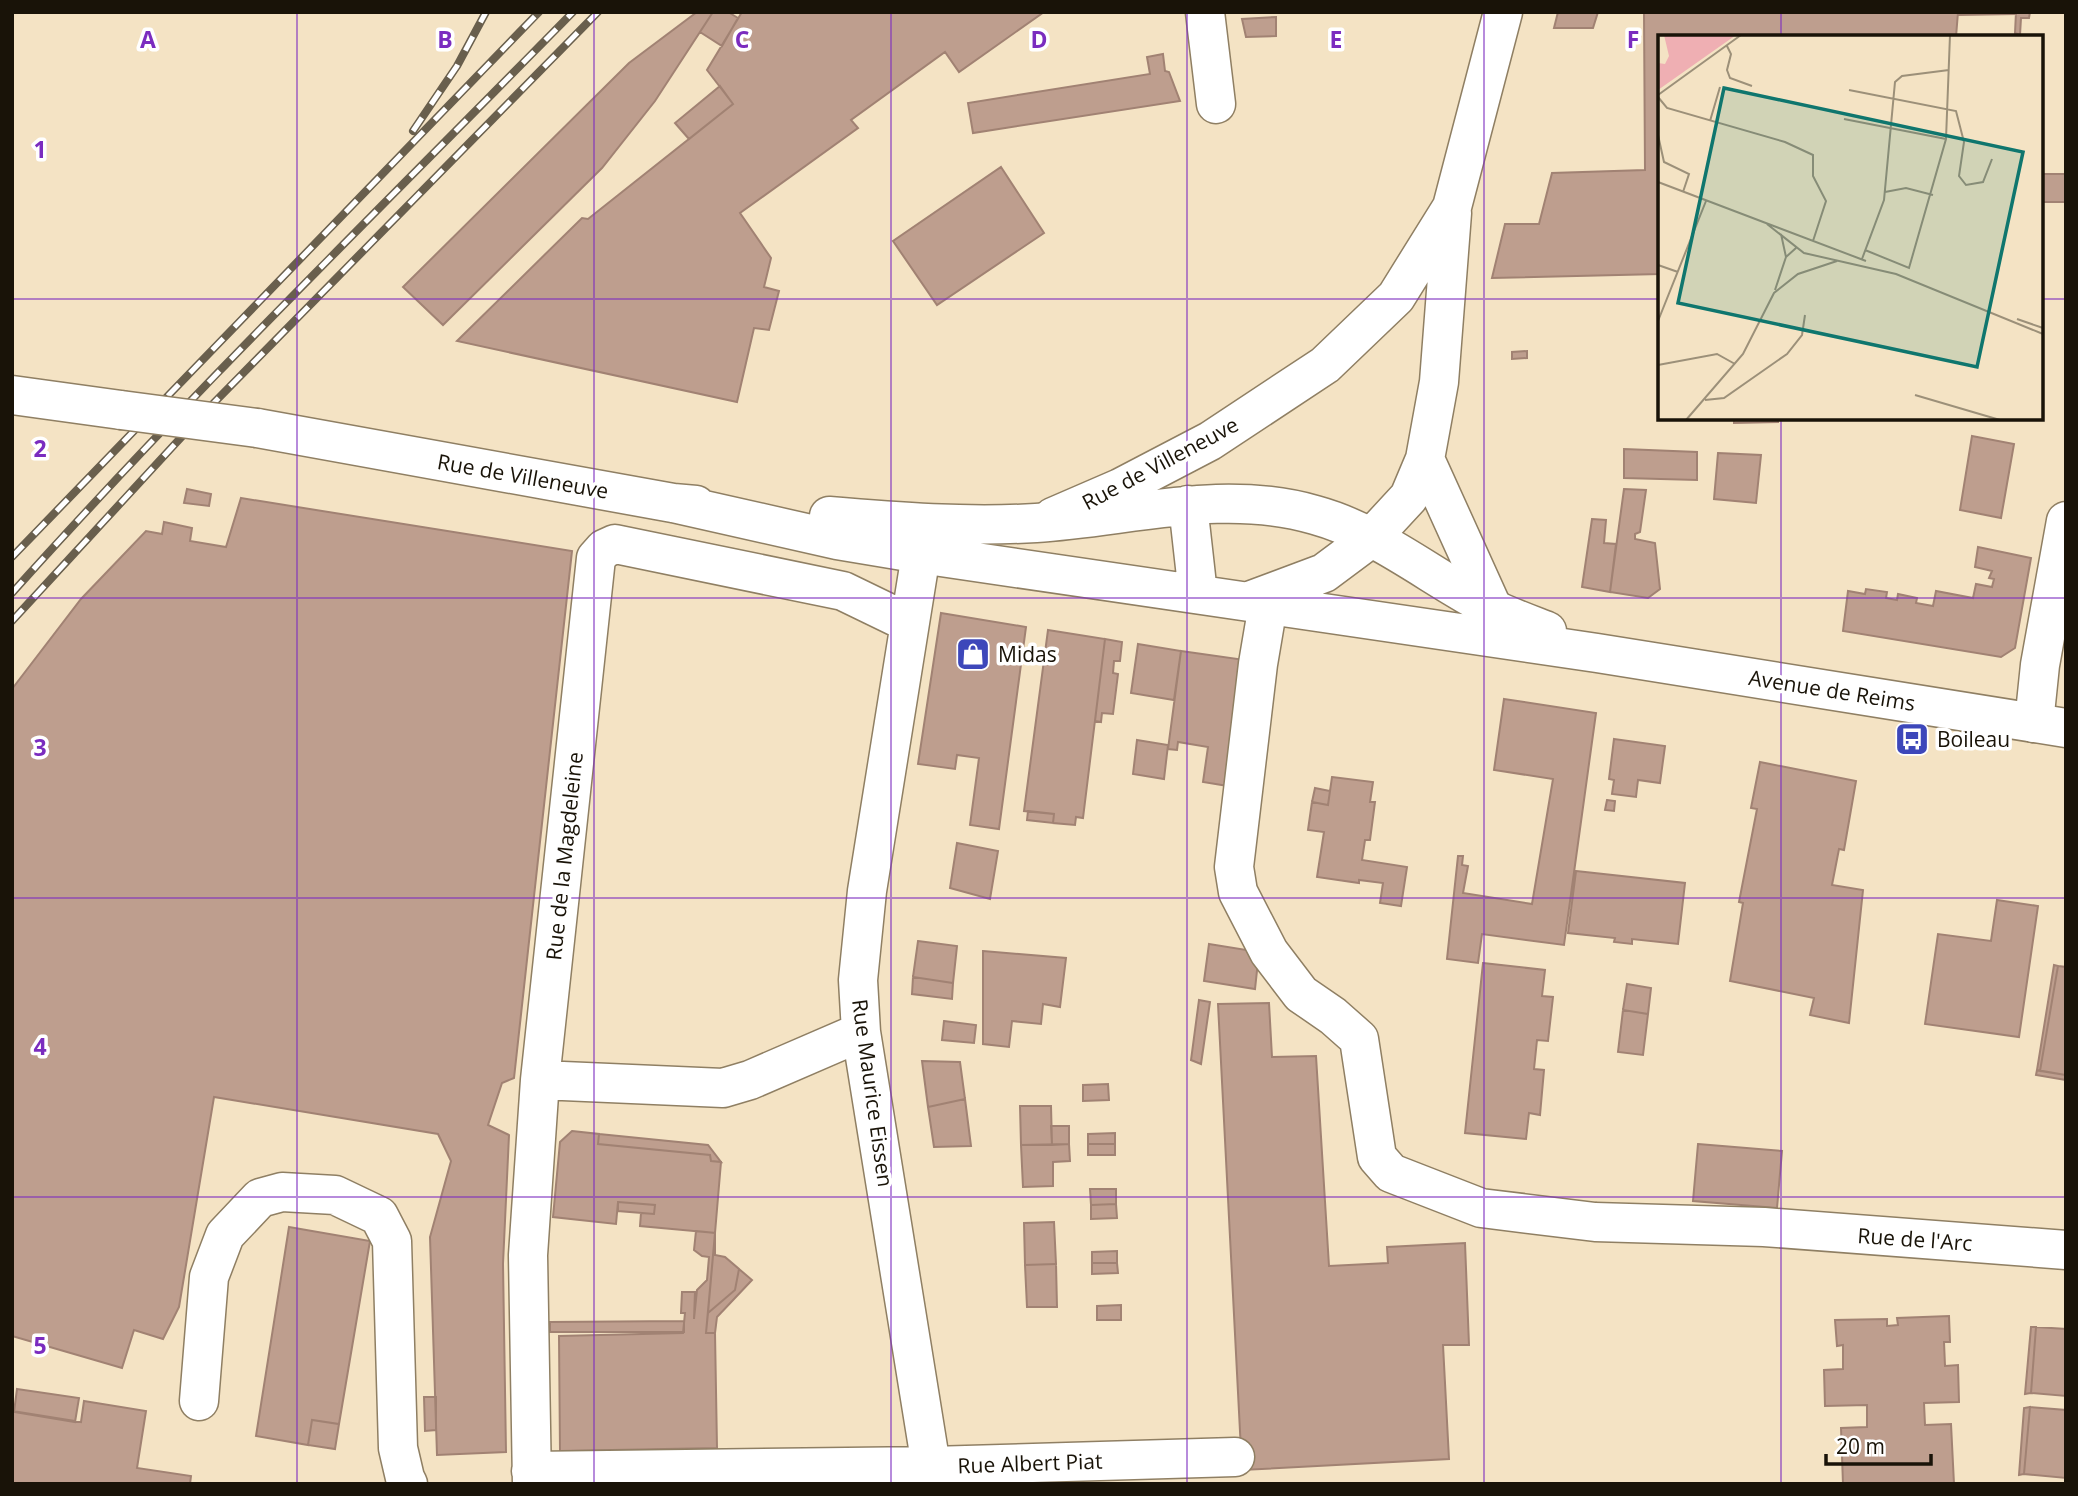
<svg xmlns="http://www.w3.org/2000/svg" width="2078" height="1496" font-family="'Open Sans',sans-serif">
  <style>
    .building { fill: #be9e8e; stroke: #a18273; stroke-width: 2 }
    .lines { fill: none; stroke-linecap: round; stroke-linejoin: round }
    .minor-casing { stroke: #8f7f63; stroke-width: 41 }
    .major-casing { stroke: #8f7f63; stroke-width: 41 }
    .minor { stroke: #fff; stroke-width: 38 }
    .major { stroke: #fff; stroke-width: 38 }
    .rail-casing { stroke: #695f4d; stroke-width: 8 }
    .rail { stroke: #fff; stroke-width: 5; stroke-dasharray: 16; stroke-linecap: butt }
    .major-bridge-casing { stroke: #8f7f63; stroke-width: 41; stroke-linecap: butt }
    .major-bridge { stroke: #fff; stroke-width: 38 }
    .grid { fill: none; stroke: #7b2cbf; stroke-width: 2; stroke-opacity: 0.55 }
    .labels { text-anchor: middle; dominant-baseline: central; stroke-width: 7; stroke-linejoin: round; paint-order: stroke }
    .street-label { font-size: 21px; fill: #191308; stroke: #fff }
    .poi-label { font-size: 21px; fill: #191308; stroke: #fff; text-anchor: start }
    .inset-road { fill: none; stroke: #9c9079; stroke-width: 2 }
    .view { fill: #0f766e; fill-opacity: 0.15; stroke: #0f766e; stroke-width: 3.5 }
    .inset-edge { fill: none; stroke: #191308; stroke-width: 3.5 }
    .grid-label { font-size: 23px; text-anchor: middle; font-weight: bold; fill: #7b2cbf; stroke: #fff; stroke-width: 7; stroke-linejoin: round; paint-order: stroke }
  </style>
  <rect width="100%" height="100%" fill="#f4e3c4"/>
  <path class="building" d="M697 12H713L655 101 602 168 443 325 403 287 629 63Z
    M713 12H728L738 18 722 46 700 32Z
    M742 12H1044L959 72 945 52 851 120 858 128 740 213 771 258 764 287 779 291 769 330 754 328 737 402 457 341 582 218 588 219 733 104 707 70Z
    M1558 12H1598L1593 28H1554Z
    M1644 12H1958L1956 37H1660V274L1492 278 1505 224H1539L1552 173 1645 170Z
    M1958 12H2016V14L1958 15Z
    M2016 12H2030L2029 18H2021L2020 35 2015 33Z
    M1276 17V36L1246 37 1242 19Z
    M1163 54 1165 71 1169 72 1180 101 973 133 968 103 1150 74 1147 57Z
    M720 86 733 104 689 139 675 123Z
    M1001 167 1044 233 937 305 893 241Z
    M2041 174H2066V202H2041Z
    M1527 351V358L1512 359V352Z
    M1734 418H1778V422L1734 423Z
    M1972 436 2014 444 2001 518 1960 510Z
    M1624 449 1697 452V480L1624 478Z
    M1718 453 1761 455 1756 503 1714 499Z
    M187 489 211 494 209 506 184 503Z
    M1624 489 1646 490 1640 532 1635 534V539L1655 543 1660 589 1648 598 1610 592Z
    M241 498 572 551 514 1078 502 1083 488 1125 509 1135 503 1264 506 1452 437 1455 430 1237 451 1161 438 1134 214 1097 179 1307 163 1339 134 1330 122 1368 12 1336V689L81 599 146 531 162 534 164 522 192 528 190 541 226 547Z
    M1592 519 1606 520 1604 543 1616 544 1610 592 1582 587Z
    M1978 547 2031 558 2015 648 2001 657 1843 631 1848 591 1865 594 1866 589 1887 592 1886 598 1897 600 1898 594 1917 598 1916 603 1933 606 1936 591 1973 598 1976 584 1992 587 1994 579 1989 578 1992 571 1975 567Z
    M941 613 1026 627 999 829 970 825 979 758 957 755 955 769 918 764Z
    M1048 630 1105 639 1083 818 1076 817 1075 825 1053 823 1054 814 1024 811Z
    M1105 639 1122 642 1120 661H1114L1113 673 1118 674 1113 714 1102 713 1101 722 1095 721Z
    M1138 644 1181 651 1174 700 1131 693Z
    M1181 651 1245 660 1228 786 1203 782 1208 747 1178 742 1177 750 1168 749Z
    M1504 699 1596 713 1564 945 1482 934 1478 963 1447 959 1458 856H1463L1462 865 1468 866 1463 893 1532 904 1553 779 1494 770Z
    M1614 739 1665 746 1660 783 1638 780 1636 797 1612 794 1614 780 1609 779Z
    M1137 740 1168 745 1164 779 1133 774Z
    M1760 762 1856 781 1844 850 1839 849 1832 885 1863 890 1849 1023 1810 1015 1814 998 1730 981 1743 903 1739 902 1757 809 1751 808Z
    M1332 777 1373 782 1370 802H1375L1370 840H1365L1362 860 1407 867 1401 906 1380 903 1383 883 1359 880V883L1317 877 1324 832 1308 830 1312 802 1328 805Z
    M1315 788 1330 791 1328 805 1312 802Z
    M1607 800 1615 801 1614 811 1605 810Z
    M1028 811 1054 814 1053 823 1027 820Z
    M957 843 998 851 990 899 950 888Z
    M1576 871 1685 883 1678 944 1632 939V944L1614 942 1615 938 1568 933Z
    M1997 900 2038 906 2019 1037 1925 1024 1938 934 1991 941Z
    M918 941 957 946 953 983 913 977Z
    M1209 944 1259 952 1255 989 1204 981Z
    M983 951 1066 958 1060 1007 1043 1004 1041 1024 1012 1021 1009 1047 983 1044Z
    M1483 963 1545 970 1542 996 1553 997 1548 1041 1537 1040 1534 1069 1544 1070 1540 1115 1529 1113 1526 1139 1465 1133Z
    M2054 965 2058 966 2040 1071 2037 1070Z
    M2058 966 2066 967V1075L2040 1071Z
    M913 977 953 983 952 999 912 994Z
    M1627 984 1651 988 1648 1014 1623 1010Z
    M1199 1000 1210 1002 1201 1064 1191 1060Z
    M1269 1003 1272 1057 1316 1056 1329 1266 1388 1263 1387 1247 1465 1243 1469 1345H1443L1449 1459 1242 1470 1218 1004Z
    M1623 1010 1648 1014 1643 1055 1618 1052Z
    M944 1021 976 1025 974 1043 942 1040Z
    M922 1061 960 1062 965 1099 928 1107Z
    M2037 1070 2066 1075V1080L2036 1075Z
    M1108 1084 1109 1100 1083 1101V1085Z
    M965 1099 971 1146 934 1147 928 1107Z
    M1020 1106H1051L1052 1145H1021Z
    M1051 1126H1069V1144L1052 1145Z
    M572 1131 599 1134 598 1144 710 1155 711 1161 721 1162 715 1233 640 1226 641 1213 654 1214 655 1205 618 1202 616 1224 553 1217 560 1142Z
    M1115 1133V1144H1088V1134Z
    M599 1134 708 1145 721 1162 711 1161 710 1155 598 1144Z
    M1069 1144 1070 1161 1053 1162V1186L1023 1187 1021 1145Z
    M1088 1144H1115V1155H1088Z
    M1698 1144 1782 1151 1777 1208 1693 1201Z
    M1090 1189H1116V1204L1091 1205Z
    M618 1202 655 1205 654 1214 618 1211Z
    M1116 1204 1117 1218 1091 1219V1205Z
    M1054 1222 1056 1264 1025 1265 1024 1223Z
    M289 1227 370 1241 339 1424 312 1420 308 1445 256 1436Z
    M696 1231 715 1233 706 1333H715L717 1448 560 1451 559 1336 683 1333 685 1313H681L682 1292H695L694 1319 697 1290 707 1280 709 1257 702 1256 694 1250Z
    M715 1233V1255L725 1257 739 1269 735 1290 708 1313Z
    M1117 1251V1263H1092V1252Z
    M1092 1263H1117L1118 1273 1092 1274Z
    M1056 1264 1057 1307H1027L1025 1265Z
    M739 1269 752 1280 717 1317 715 1333H706L708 1313 735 1290Z
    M1121 1305V1320H1097V1306Z
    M1949 1316 1950 1342H1944L1945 1366 1958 1365 1959 1402 1924 1403 1925 1425 1951 1424 1954 1484H1843L1841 1428 1867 1427V1405L1825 1406 1824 1370 1843 1369V1345L1837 1346 1835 1320 1887 1319V1326L1898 1325 1897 1318Z
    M684 1321V1332H550V1322Z
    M2031 1327H2036L2031 1393 2025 1394Z
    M2036 1327 2066 1329V1396L2031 1393Z
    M17 1389 79 1398 75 1422 14 1412Z
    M424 1397H436V1430L425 1431Z
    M84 1401 146 1411 137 1468 191 1476 190 1484H12V1411L81 1422Z
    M2030 1407 2024 1474 2019 1475 2024 1408Z
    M2030 1407 2066 1410V1478L2024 1474Z
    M312 1420 339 1424 335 1449 308 1445Z"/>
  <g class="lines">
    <g class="minor-casing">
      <path id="minor" d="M1205 12 1216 104
        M1425 459 1493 609
        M1053 517 1120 488 1210 441 1325 365 1396 297 1452 207 1503 12
        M1371 538 1409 497 1425 459 1439 382 1452 213
        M921 554 867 891 858 980 861 1032 931 1466 932 1484
        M1268 605 1258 664 1234 867 1238 892 1269 952 1301 994 1333 1016 1359 1039 1377 1157 1391 1173 1481 1208 1595 1222 1764 1227 2066 1250
        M2034 723 2040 665 2066 521
        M540 1080 723 1088 750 1080 861 1032
        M199 1401 209 1277 225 1235 260 1198 282 1192 335 1195 379 1216 392 1241 398 1448 405 1478 408 1484
        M531 1471 931 1466 1235 1457
        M532 1484 528 1255 540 1080 596 558 604 549 615 544 843 591 909 623"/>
    </g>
    <g class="major-casing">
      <path id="major" d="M12 395 121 410
        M257 428 673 503 696 505
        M673 503 837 540 921 554 1597 653 2066 728
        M1188 505 1198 594
        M829 516C898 522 967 527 1036 523 1129 517 1223 488 1315 515 1381 533 1433 579 1493 609 1510 617 1529 624 1547 631
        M1249 601 1324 573 1371 538"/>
    </g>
    <use href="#minor" class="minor"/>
    <use href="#major" class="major"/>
    <g class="rail-casing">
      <path id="rail" d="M413 131 457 66 486 12
        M12 557 539 12
        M12 593C192 392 385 204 573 12
        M12 621 198 419 598 12"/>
    </g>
    <use href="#rail" class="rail"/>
    <g class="major-bridge-casing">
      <path id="major-bridge" d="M121 410 257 428"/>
    </g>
    <use href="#major-bridge" class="major-bridge"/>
  </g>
  <path class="grid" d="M297 12V1484M594 12V1484M891 12V1484M1187 12V1484M1484 12V1484M1781 12V37M12 299H1660M2041 299H2066M1781 418V1484M12 598H2066M12 898H2066M12 1197H2066"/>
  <defs>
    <g id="shop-square" transform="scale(1.75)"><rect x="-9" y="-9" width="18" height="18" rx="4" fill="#3d47ba" stroke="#fff"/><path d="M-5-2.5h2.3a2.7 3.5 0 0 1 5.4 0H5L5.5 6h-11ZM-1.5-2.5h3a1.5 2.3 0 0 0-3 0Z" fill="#fff"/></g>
    <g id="bus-square" transform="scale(1.75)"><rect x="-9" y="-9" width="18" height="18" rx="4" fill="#3d47ba" stroke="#fff"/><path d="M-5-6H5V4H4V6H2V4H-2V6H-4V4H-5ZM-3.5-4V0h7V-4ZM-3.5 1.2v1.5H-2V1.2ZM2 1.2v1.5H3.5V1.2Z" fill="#fff"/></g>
  </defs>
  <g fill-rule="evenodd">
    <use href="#shop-square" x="973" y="654"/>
    <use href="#bus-square" x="1912" y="739"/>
  </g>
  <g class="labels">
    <g class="street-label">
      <text transform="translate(1160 463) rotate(-28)">Rue de Villeneuve</text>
      <text transform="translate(523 476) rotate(10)">Rue de Villeneuve</text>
      <text transform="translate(1832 690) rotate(9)">Avenue de Reims</text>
      <text transform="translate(564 856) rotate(-84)">Rue de la Magdeleine</text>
      <text transform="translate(873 1093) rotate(82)">Rue Maurice Eissen</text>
      <text transform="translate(1915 1239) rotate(4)">Rue de l'Arc</text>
      <text transform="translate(1030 1463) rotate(-2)">Rue Albert Piat</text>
    </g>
    <g class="poi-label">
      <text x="998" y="654">Midas</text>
      <text x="1937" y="739">Boileau</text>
    </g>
  </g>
  <g transform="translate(1658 35)">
    <rect width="385" height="385" fill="#f4e3c4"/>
    <path d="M6 0H78L0 55V28L7 29 11 21Z" fill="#efafb3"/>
    <path class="inset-road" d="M69 11 73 19 69 35 72 43 94 51M191 55 298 76 306 107 301 141 308 150 325 147 334 124M0 60 83 0M0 62 9 73 127 107 155 120V141L168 166 155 206M186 84 288 104M52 86 62 52M0 100 6 127 31 139 25 157M0 147 208 226M227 157 248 153 275 160M109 189 146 218 238 239 385 299M123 199 128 222M207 215 251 233 288 104 292 0M204 224 226 165 237 47 244 41 291 35M0 230 20 237M117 255 128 222 138 213M359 284 385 293M0 286 48 166M0 330 59 319 77 329M257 360 342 385M47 365 66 363 129 319 144 300 147 280M28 385 85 319 116 258 140 239 179 226"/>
    <path class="view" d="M66 53 365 117 319 332 20 268Z"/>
    <rect width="385" height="385" class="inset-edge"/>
  </g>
  <g class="grid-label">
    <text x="148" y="48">A</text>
    <text x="445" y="48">B</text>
    <text x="742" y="48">C</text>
    <text x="1039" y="48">D</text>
    <text x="1336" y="48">E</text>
    <text x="1633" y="48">F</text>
    <text x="40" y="158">1</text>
    <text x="40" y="457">2</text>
    <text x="40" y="756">3</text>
    <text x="40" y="1055">4</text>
    <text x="40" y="1354">5</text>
  </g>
  <rect width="2078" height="1496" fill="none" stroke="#191308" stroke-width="28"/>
  <path d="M1826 1454v10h105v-10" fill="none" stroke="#191308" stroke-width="3.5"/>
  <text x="1836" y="1454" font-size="21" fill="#191308" stroke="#ffffff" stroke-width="5" paint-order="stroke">20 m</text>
</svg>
